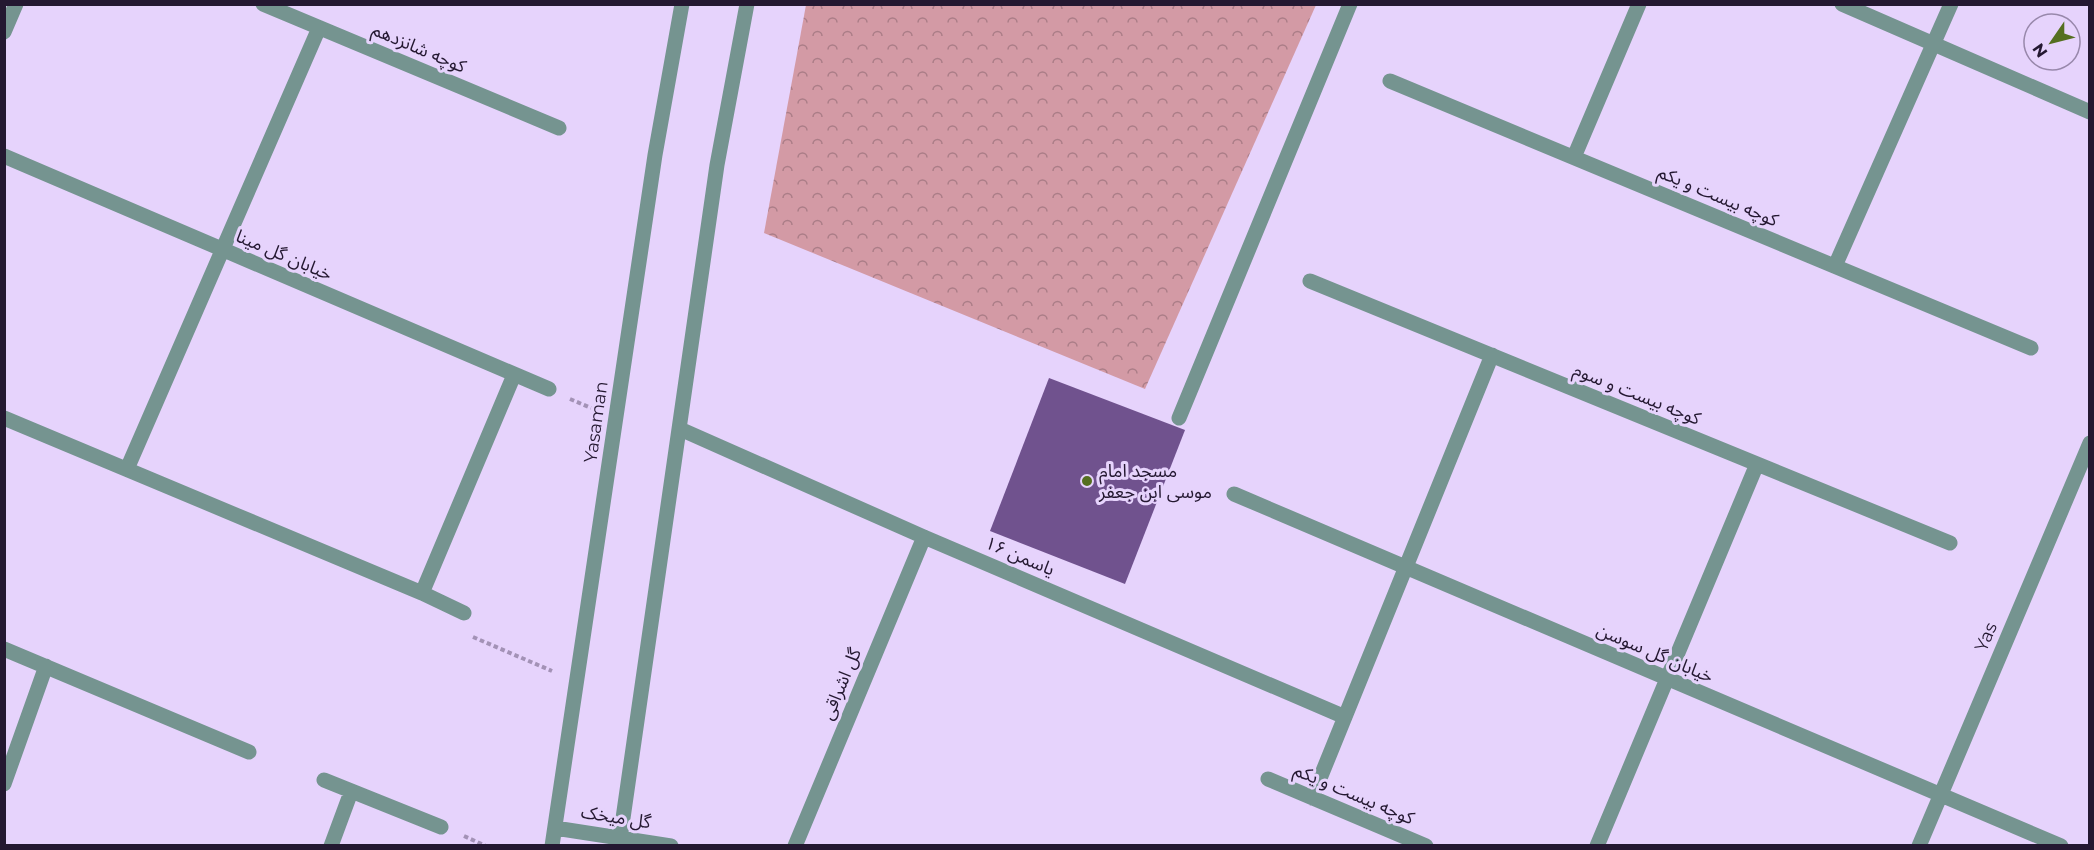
<svg xmlns="http://www.w3.org/2000/svg" width="2094" height="850" font-family="Montserrat,'Noto Sans Arabic',sans-serif">
  <style>
    .park { fill: url(#park-crowns) }
    .building { fill: #70528e }
    .lines { fill: none; stroke-linecap: round; stroke-linejoin: round }
    .path { stroke: #a392b6; stroke-width: 4; stroke-dasharray: 4.5 3; stroke-linecap: butt }
    .minor { stroke: #759490; stroke-width: 15 }
    .poi-dot { fill: #556f21; stroke: #e6d3fc; stroke-width: 2 }
    .labels { text-anchor: middle; dominant-baseline: central; stroke-width: 6; stroke-linejoin: round; paint-order: stroke }
    .street-label { font-size: 18px; fill: #241831; stroke: #e6d3fc }
    .poi-label { font-size: 18px; fill: #241831; stroke: #e6d3fc; text-anchor: start }
  </style>
  <defs>
    <pattern id="park-crowns" width="20" height="18" patternUnits="userSpaceOnUse" patternTransform="scale(1.5)"><rect width="20" height="18" fill="#d39aa5"/><path d="M2 6a3 3 0 1 1 6 0M12 15a3 3 0 1 1 6 0" fill="none" stroke="#ab7d87"/></pattern>
  </defs>
  <rect width="100%" height="100%" fill="#e6d3fc"/>
  <path class="park" d="M806 5H1316L1145 389 764 233Z"/>
  <path class="building" d="M1049 378 1185 430 1125 584 990 531Z"/>
  <g class="lines">
    <path class="path" d="M570 399 591 408
      M473 637 552 671
      M464 836 486 846"/>
    <path class="minor" d="M263 4 559 128
      M1842 4 2090 112
      M4 32 16 4
      M1390 81 2031 348
      M4 156 549 389
      M1574 157 1639 4
      M1835 266 1951 4
      M1310 281 1950 543
      M4 418 422 593 464 613
      M1179 418 1350 4
      M680 429 924 537 1345 717
      M127 469 319 28
      M1234 494 2061 846
      M422 593 514 375
      M4 649 249 752
      M1268 779 1426 846
      M324 780 441 827
      M4 784 46 666
      M1312 798 1492 355
      M555 828 671 846
      M331 846 351 792
      M552 846 655 155 682 4
      M619 846 717 165 747 4
      M795 846 924 537
      M1597 846 1757 464
      M1919 846 2090 443"/>
  </g>
  <circle class="poi-dot" cx="1087" cy="481" r="6"/>
  <g class="labels">
    <g class="street-label">
      <text transform="translate(419 48) rotate(23)">کوچه شانزدهم</text>
      <text transform="translate(1718 196) rotate(23)">کوچه بیست و یکم</text>
      <text transform="translate(284 255) rotate(23)">خیابان گل مینا</text>
      <text transform="translate(1637 394) rotate(22)">کوچه بیست و سوم</text>
      <text transform="translate(596 422) rotate(-82)">Yasaman</text>
      <text transform="translate(1020 556) rotate(23)">یاسمن ۱۶</text>
      <text transform="translate(1986 637) rotate(-67)">Yas</text>
      <text transform="translate(1655 653) rotate(23)">خیابان گل سوسن</text>
      <text transform="translate(841 684) rotate(-67)">گل اشراقی</text>
      <text transform="translate(1354 794) rotate(23)">کوچه بیست و یکم</text>
      <text transform="translate(616 817) rotate(9)">گل میخک</text>
    </g>
    <g class="poi-label">
      <text x="1099" y="471">مسجد امام<tspan x="1099" dy="21">موسی ابن جعفر</tspan></text>
    </g>
  </g>
  <rect width="2094" height="850" fill="none" stroke="#241831" stroke-width="12"/>
  <g transform="translate(2052 42) rotate(235)"><circle r="28" fill="#e6d3fc" stroke="#9888ab" stroke-width="1.5"/>
  <path d="M0-4.5L10 22L0 15L-10 22Z" fill="#556f21"/>
  <text y="-9" font-size="16" font-weight="bold" text-anchor="middle" fill="#241831">N</text>
  </g>
</svg>
